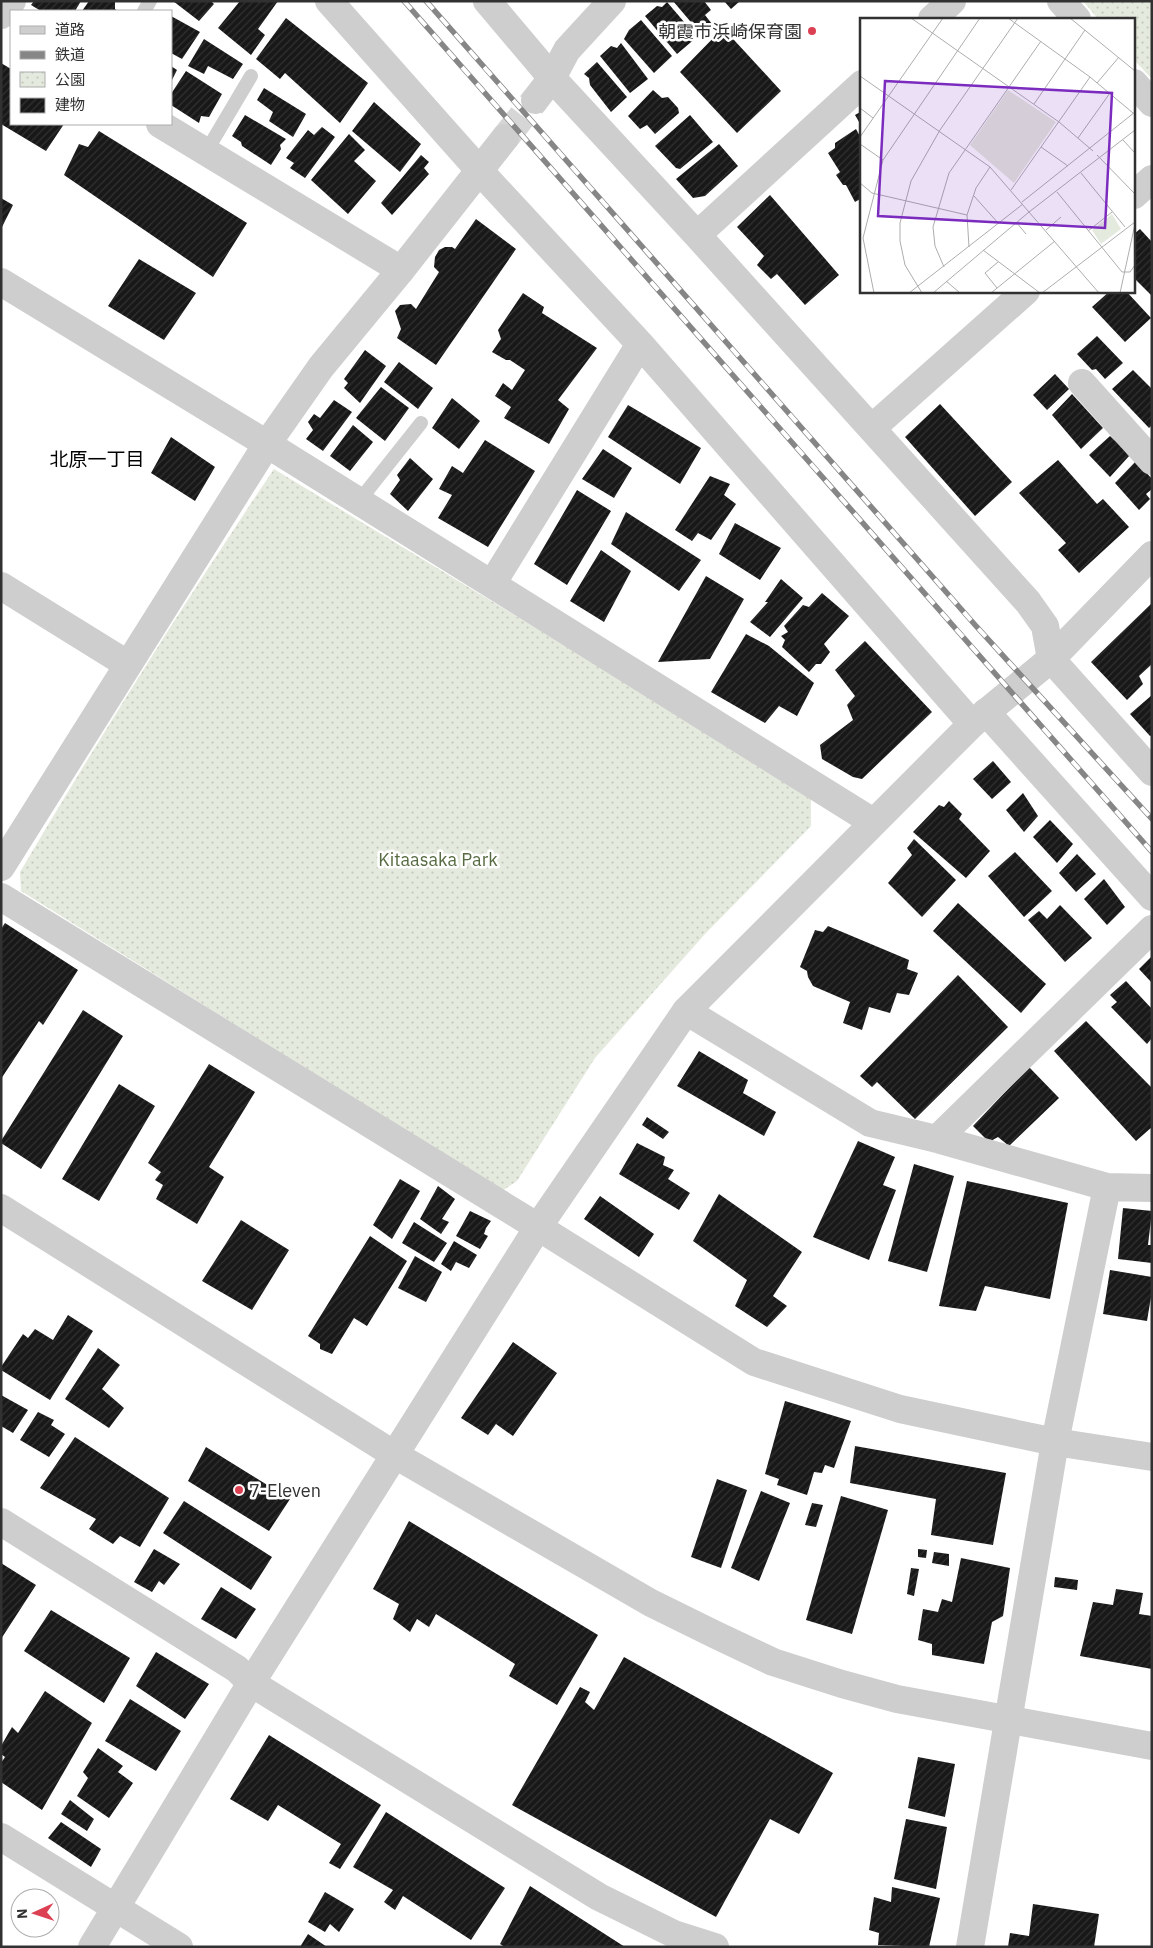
<svg xmlns="http://www.w3.org/2000/svg" width="1153" height="1948" font-family="'IBM Plex Sans','Noto Sans JP',sans-serif">
  <style>
    .park { fill: url(#park-dots) }
    .building { fill: url(#building-hatch) }
    .lines { fill: none; stroke-linecap: round; stroke-linejoin: round }
    .tertiary-tunnel { stroke: #d6d6d6; stroke-width: 28; stroke-dasharray: 28 14; stroke-linecap: butt }
    .service { stroke: #cecece; stroke-width: 14 }
    .minor { stroke: #cecece; stroke-width: 28 }
    .tertiary { stroke: #cecece; stroke-width: 28 }
    .rail-casing { stroke: #868686; stroke-width: 5.5 }
    .rail { stroke: #fff; stroke-width: 4; stroke-dasharray: 11; stroke-linecap: butt }
    .poi-dot { fill: #db4153; stroke: #fff; stroke-width: 2 }
    .labels { text-anchor: middle; dominant-baseline: central; stroke-width: 5; stroke-linejoin: round; paint-order: stroke }
    .poi-label { font-size: 18px; fill: #313131; stroke: #fff; text-anchor: end }
    .park-label { font-size: 18px; fill: #566b41; stroke: #fff }
    .neighbourhood-label { font-size: 19px; fill: #000; stroke: #fff }
    .inset-road { fill: none; stroke: #adadad; stroke-width: 1 }
    .view { fill: #7b2cbf; fill-opacity: 0.15; stroke: #7b2cbf; stroke-width: 2.5 }
    .inset-edge { fill: none; stroke: #313131; stroke-width: 2.5 }
  </style>
  <defs>
    <pattern id="park-dots" width="8" height="8" patternUnits="userSpaceOnUse" patternTransform="scale(1.25)"><rect width="8" height="8" fill="#e5eade"/><path d="M2 2h.1M6 6h.1" fill="none" stroke="#c5c9bf" stroke-width="1.8" stroke-linecap="round"/></pattern>
    <pattern id="building-hatch" width="6" height="6" patternUnits="userSpaceOnUse" patternTransform="scale(1.25)"><rect width="6" height="6" fill="#181818"/><path d="M-1 1l2-2M0 6l6-6M5 7l2-2" fill="none" stroke="#313131"/></pattern>
  </defs>
  <rect width="100%" height="100%" fill="#fff"/>
  <path class="park" d="M1083 1H1152V79L1134 60V19H1098Z
    M274 469 704 730 811 799V826L705 934 595 1058 517 1181 502 1191 21 891 20 872C101 735 185 601 274 469Z"/>
  <path class="building" d="M34 1H81L75 11H41L31 5Z
    M89 1H115V9L118 11H82Z
    M173 1H211L214 4 199 21Z
    M240 1H278L258 29 265 35 251 55 218 28Z
    M673 1H704L711 10 705 15 712 24 701 34Z
    M724 1H740L731 9Z
    M667 2 697 37 677 54 645 16 657 6 662 7Z
    M171 16 200 32 182 59 171 53Z
    M286 18 368 83 340 123 285 73 280 79 256 59Z
    M641 20 672 56 654 73 624 39 629 30Z
    M723 28 781 91 737 133 680 72Z
    M204 39 243 64 233 79 208 66 204 74 188 66Z
    M621 43 648 79 630 93 600 56 611 46 617 48Z
    M597 62 627 97 611 112 590 85 589 78 584 74Z
    M1 63 11 69V124H64L46 151 1 124Z
    M171 66 177 70 171 82Z
    M186 71 222 94 209 117 201 116 199 123 171 105V94Z
    M264 88 306 114 293 137 269 121 273 112 257 100Z
    M653 90 662 98 668 97 678 108 679 113 655 134 647 125 640 129 628 116Z
    M374 102 421 144 400 172 352 131Z
    M862 111V127L855 115Z
    M245 115 286 139 280 145 281 149 271 165 242 146 241 142 232 136Z
    M690 115 713 142 680 169 676 168 655 146Z
    M322 127 335 137 305 178 290 168 294 163 286 158 308 130 314 135Z
    M856 129 862 140V198L855 202 846 185H843L836 175 840 172 828 153 835 148V143Z
    M99 131 247 223 213 277 64 175 79 144 88 147Z
    M349 134 365 150 354 161 376 181 348 214 311 180Z
    M719 144 738 166 705 196 693 198 676 179Z
    M421 155 429 162 424 168 429 174 392 215 381 203Z
    M770 195 839 275 805 305 777 274 771 279 757 265 764 256 737 227Z
    M1 198 13 205 1 229Z
    M476 219 516 249 436 365 397 338 401 329 395 311 400 305 411 304 416 309 439 272 434 267 435 257 439 250 445 247H452L455 249Z
    M1140 229 1152 242V296L1134 278V234Z
    M139 259 196 293 164 340 108 306Z
    M1110 291H1126L1151 318 1125 342 1092 307Z
    M523 293 544 307 542 313 597 348 558 400 569 409 549 444 504 418 511 407 495 396 503 383 512 390 525 370 510 360H506L492 352 501 339 498 330Z
    M1097 336 1123 363 1105 379 1096 369 1092 370 1077 354Z
    M365 350 386 366 360 403 344 388 348 383 344 379Z
    M399 362 433 388 418 409 384 382Z
    M1133 370 1152 389V425L1149 428 1112 389Z
    M1055 374 1069 389 1047 410 1033 395Z
    M381 387 409 408 385 441 356 418Z
    M1072 394 1103 428 1081 449 1052 415Z
    M452 398 480 421 459 449 432 428Z
    M334 400 352 412 323 451 306 439 313 430 308 422 314 414 320 418Z
    M940 404 1012 482 975 516 905 437Z
    M628 405 701 448 680 484 608 437Z
    M353 425 373 442 350 471 330 456Z
    M1110 436 1130 455 1110 477 1089 455Z
    M171 437 215 467 195 501 151 473Z
    M485 440 535 471 488 547 438 518 452 495 439 489 452 466 463 473Z
    M603 449 632 468 614 498 582 479Z
    M410 458 433 479 408 511 390 494 400 480 397 475Z
    M1058 460 1097 504 1103 499 1129 527 1079 573 1058 550 1066 543 1019 493Z
    M1136 461 1152 479V489L1146 494 1150 499 1139 510 1115 483Z
    M710 476 730 484 724 495 736 504 711 540 698 533 692 541 675 530Z
    M577 490 611 511 567 585 534 564Z
    M626 512 701 560 679 591 611 544Z
    M735 523 781 548 760 580 719 554Z
    M601 550 631 571 604 622 570 601Z
    M706 576 744 599 710 659 658 662Z
    M781 579 803 598 770 637 750 622 768 602H765Z
    M822 593 849 616 824 644 830 652 821 664H816L809 672 782 647 785 640 781 636 788 632 784 626 803 605 809 607Z
    M1152 603V664L1139 676 1143 684 1127 700 1091 662Z
    M746 634 769 646 814 683 797 716 779 706 765 723 711 692Z
    M865 641 932 712 862 779 853 777 822 759 820 745 853 720 847 705 855 696 835 670Z
    M1152 695V735L1150 736 1130 714Z
    M993 761 1011 782 992 799 973 779Z
    M1023 793 1038 816 1024 832 1006 810Z
    M949 801 962 814 959 819 990 851 966 878 913 832 939 805 944 807Z
    M1050 820 1073 844 1057 863 1033 837Z
    M914 839 956 880 922 917 888 883 912 855 907 848Z
    M1015 852 1052 891 1024 917 988 876Z
    M1077 854 1096 874 1076 892 1059 873Z
    M1104 879 1125 907 1107 925 1084 899Z
    M958 903 1046 984 1021 1013 933 931Z
    M1060 905 1092 938 1065 962 1028 920 1039 911 1047 919Z
    M5 923 78 970 43 1025 39 1021 1 1079V929Z
    M828 926 909 960 907 969 918 973 909 995 897 993 890 1013 869 1007 862 1030 843 1023 850 1002 813 986 808 977 807 971 800 967 815 930 823 932Z
    M1152 956V983L1139 969Z
    M958 975 1008 1027 915 1119 877 1082 872 1087 860 1076Z
    M1126 981 1152 1009V1038L1147 1044 1111 1007 1117 1002 1110 995Z
    M83 1010 123 1036 41 1169 1 1143V1141Z
    M1086 1021 1152 1088V1127L1136 1141 1054 1051Z
    M699 1051 748 1080 743 1093 776 1112 764 1136 677 1086Z
    M209 1064 255 1092 209 1167 224 1177 197 1224 156 1199 163 1185 155 1180 161 1172 148 1163Z
    M1029 1067 1059 1098 1009 1146 998 1137 989 1142 973 1126Z
    M119 1084 155 1106 99 1201 62 1179Z
    M647 1117 669 1132 663 1139 642 1125Z
    M858 1141 895 1157 883 1185 896 1190 869 1260 813 1237Z
    M637 1143 665 1157 663 1165 674 1170 668 1179 690 1193 679 1210 619 1174Z
    M914 1164 954 1176 927 1272 888 1261Z
    M400 1179 420 1191 392 1239 373 1225Z
    M967 1181 1068 1203 1050 1299 985 1286 976 1311 939 1306Z
    M438 1186 455 1199 442 1219 449 1222 441 1234 420 1219Z
    M719 1194 802 1252 773 1296 787 1306 767 1327 735 1306 747 1280 693 1241Z
    M600 1196 654 1234 639 1257 584 1219Z
    M1123 1208 1152 1211 1148 1245H1152V1263L1118 1259Z
    M470 1211 491 1221 486 1228 484 1234 488 1236 480 1249 456 1236Z
    M241 1220 289 1250 252 1310 202 1281Z
    M414 1222 447 1243 434 1262 402 1243Z
    M370 1236 407 1261 367 1326 354 1318 332 1354 320 1349V1344L308 1336Z
    M454 1241 477 1255 469 1268 456 1262 451 1271 441 1264Z
    M415 1256 442 1272 426 1302 398 1288Z
    M1110 1270 1152 1277V1291L1147 1321 1103 1314Z
    M68 1315 93 1331 50 1400 1 1370V1367L23 1334 28 1338 35 1329 53 1340Z
    M513 1342 557 1373 513 1436 496 1424 488 1435 461 1418Z
    M98 1348 120 1365 102 1389 124 1408 109 1428 65 1399Z
    M1 1395 28 1410 13 1433 1 1426Z
    M785 1401 851 1421 834 1468 825 1465 822 1473 814 1472 807 1495 777 1485 779 1479 765 1474Z
    M38 1412 54 1420 51 1425 65 1434 49 1457 20 1440Z
    M75 1437 169 1498 140 1547 120 1536 113 1544 89 1529 96 1519 40 1488Z
    M855 1446 1006 1473 993 1545 931 1535 936 1499 850 1483Z
    M206 1447 290 1499 269 1531 188 1481Z
    M717 1479 747 1490 721 1568 691 1557Z
    M761 1491 790 1503 759 1581 731 1568Z
    M841 1496 888 1510 852 1634 806 1620Z
    M184 1501 272 1557 251 1590 163 1533Z
    M812 1503 823 1505 816 1527 805 1525Z
    M409 1521 598 1635 557 1705 509 1676 515 1664 436 1614 429 1627 417 1619 410 1632 393 1619 399 1604 373 1589Z
    M154 1549 180 1564 164 1585 159 1581 152 1592 134 1582Z
    M918 1549 927 1550 926 1558 918 1557Z
    M934 1552 949 1554V1566L932 1563Z
    M961 1558 1010 1568 1003 1616 992 1622 984 1664 932 1655V1644L918 1640 923 1609 938 1612 942 1599 952 1602Z
    M1 1563 36 1585 1 1639Z
    M911 1568 919 1569 914 1596 907 1594Z
    M1055 1577 1078 1580 1077 1590 1054 1587Z
    M221 1587 256 1609 236 1639 201 1619Z
    M1116 1589 1143 1593 1139 1614 1152 1616V1669L1080 1656 1093 1602 1113 1605Z
    M51 1610 130 1658 104 1703 24 1651Z
    M156 1652 209 1684 185 1719 136 1686Z
    M624 1657 833 1773 799 1834 770 1819 716 1917 512 1805 580 1687 590 1692 585 1702 594 1710Z
    M45 1691 92 1723 42 1810 1 1782V1763L5 1757 1 1754V1746L12 1727 18 1733Z
    M130 1699 181 1731 156 1771 105 1741Z
    M269 1735 381 1805 340 1869 329 1863 341 1844 278 1805 268 1821 230 1799Z
    M98 1748 123 1766 118 1772 133 1783 109 1818 77 1796 88 1778 83 1772Z
    M918 1757 955 1764 945 1817 908 1808Z
    M70 1800 94 1819 87 1831 61 1814Z
    M386 1812 505 1888 471 1940 403 1896 395 1910 384 1902 393 1890 353 1867Z
    M906 1819 947 1827 936 1889 894 1879Z
    M61 1822 101 1849 91 1867 48 1838Z
    M530 1886 625 1947H505L500 1944Z
    M892 1887 940 1898 929 1947 878 1945 879 1933 869 1930 874 1897 891 1902Z
    M325 1892 354 1909 339 1932 330 1924 325 1932 308 1922Z
    M1033 1904 1099 1914 1094 1947H1008L1010 1933 1029 1936Z
    M308 1934 327 1947H300Z"/>
  <g class="lines">
    <path class="tertiary-tunnel" d="M505 138 535 100"/>
    <path class="service" d="M144 11 150 1
      M206 152 251 76
      M359 501 421 423"/>
    <path class="minor" d="M329 1 487 179 640 344 972 724
      M487 1 552 78 697 235 1028 602 1045 626 1051 659 1152 772
      M1061 1 1077 19
      M1 15 12 1
      M932 19 952 1
      M1134 83 1152 103
      M160 124 401 270
      M1134 195 1152 179
      M697 235 862 84
      M1 282 267 444 873 822
      M1082 383 1152 461
      M872 428 1026 291
      M492 584 640 344
      M1 586 127 664
      M986 712 1152 897
      M686 1011 870 1123 937 1139 1107 1187 1152 1188
      M937 1139 1152 929
      M538 1227 754 1362 900 1409 1055 1442 1152 1457
      M1 1522 237 1669 251 1683 599 1897 674 1934 715 1947
      M1 1837 179 1947
      M970 1947 1055 1442 1107 1187"/>
    <path class="tertiary" d="M535 100 552 78 567 50 612 1
      M1 867 267 444 321 367 401 270 505 138
      M1 897 538 1227
      M1 1208 395 1455 651 1603 716 1635 773 1662 842 1684 897 1699 1152 1746
      M92 1947 251 1683 538 1227 686 1011 972 724 1051 659 1152 555"/>
    <g class="rail-casing">
      <path id="rail" d="M404 1 1152 852
        M426 1 976 626 1152 819"/>
    </g>
    <use href="#rail" class="rail"/>
  </g>
  <g class="poi-dot">
    <circle cx="812" cy="31" r="5"/>
    <circle cx="239" cy="1490" r="5"/>
  </g>
  <g class="labels">
    <g class="poi-label">
      <text x="802" y="31">朝霞市浜崎保育園</text>
      <text x="249" y="1490" text-anchor="start">7-Eleven</text>
    </g>
    <g class="park-label">
      <text x="438" y="859">Kitaasaka Park</text>
    </g>
    <g class="neighbourhood-label">
      <text x="97" y="459">北原一丁目</text>
    </g>
  </g>
  <g transform="translate(860 18)">
    <rect width="275" height="275" fill="#fff"/>
    <path d="M148 72 196 104 154 165 110 127ZM252 196 261 211 241 226 232 212Z" fill="#e5eade"/>
    <path class="inset-road" d="M51 0 199 104 233 133M148 0 230 59 273 95M210 0 275 53M0 58 130 149 239 275M237 65 259 39M174 86 225 12M0 90 13 100M0 119 83 0M218 120 250 75M263 122 275 135M0 126 23 142M181 129 208 148M237 137 275 176M221 155 265 209M0 165 12 175 107 197M151 172 230 59M197 174 262 254H270L275 247M114 178 139 206M162 184 275 94M156 204 166 216M186 212 201 199M228 213 252 194M109 229 107 197 116 170 130 149M123 232 180 275M84 249 75 228 73 209 89 155 181 23M86 263 100 275M137 270 125 255 138 244M14 275 3 220 23 142 120 0M49 275 163 186M62 275 45 247 40 223V205L51 163 80 112 158 0M73 275 169 194 275 112M131 275 195 223M182 275 275 204M260 275 275 206"/>
    <path class="view" d="M25 63 252 75 245 210 18 198Z"/>
    <rect width="275" height="275" class="inset-edge"/>
  </g>
  <rect width="1153" height="1948" fill="none" stroke="#313131" stroke-width="5"/>
  <rect x="10" y="10" width="162" height="115" fill="#ffffff" stroke="#adadad"/>
  <rect x="20" y="26" width="25" height="8" fill="#cecece" stroke="#adadad"/>
  <text x="55" y="35" font-size="15" fill="#313131">道路</text>
  <rect x="20" y="51" width="25" height="8" fill="#868686" stroke="#adadad"/>
  <text x="55" y="60" font-size="15" fill="#313131">鉄道</text>
  <rect x="20" y="72" width="25" height="15" fill="url(#park-dots)" stroke="#adadad"/>
  <text x="55" y="85" font-size="15" fill="#313131">公園</text>
  <rect x="20" y="98" width="25" height="15" fill="url(#building-hatch)" stroke="#adadad"/>
  <text x="55" y="110" font-size="15" fill="#313131">建物</text>
  <g transform="translate(35 1913) rotate(267)"><circle r="24" fill="#ffffff" stroke="#adadad"/>
  <path d="M0-4L9 19L0 12L-9 19Z" fill="#db4153"/>
  <text y="-8" font-size="14" font-weight="bold" text-anchor="middle" fill="#313131">N</text>
  </g>
</svg>
